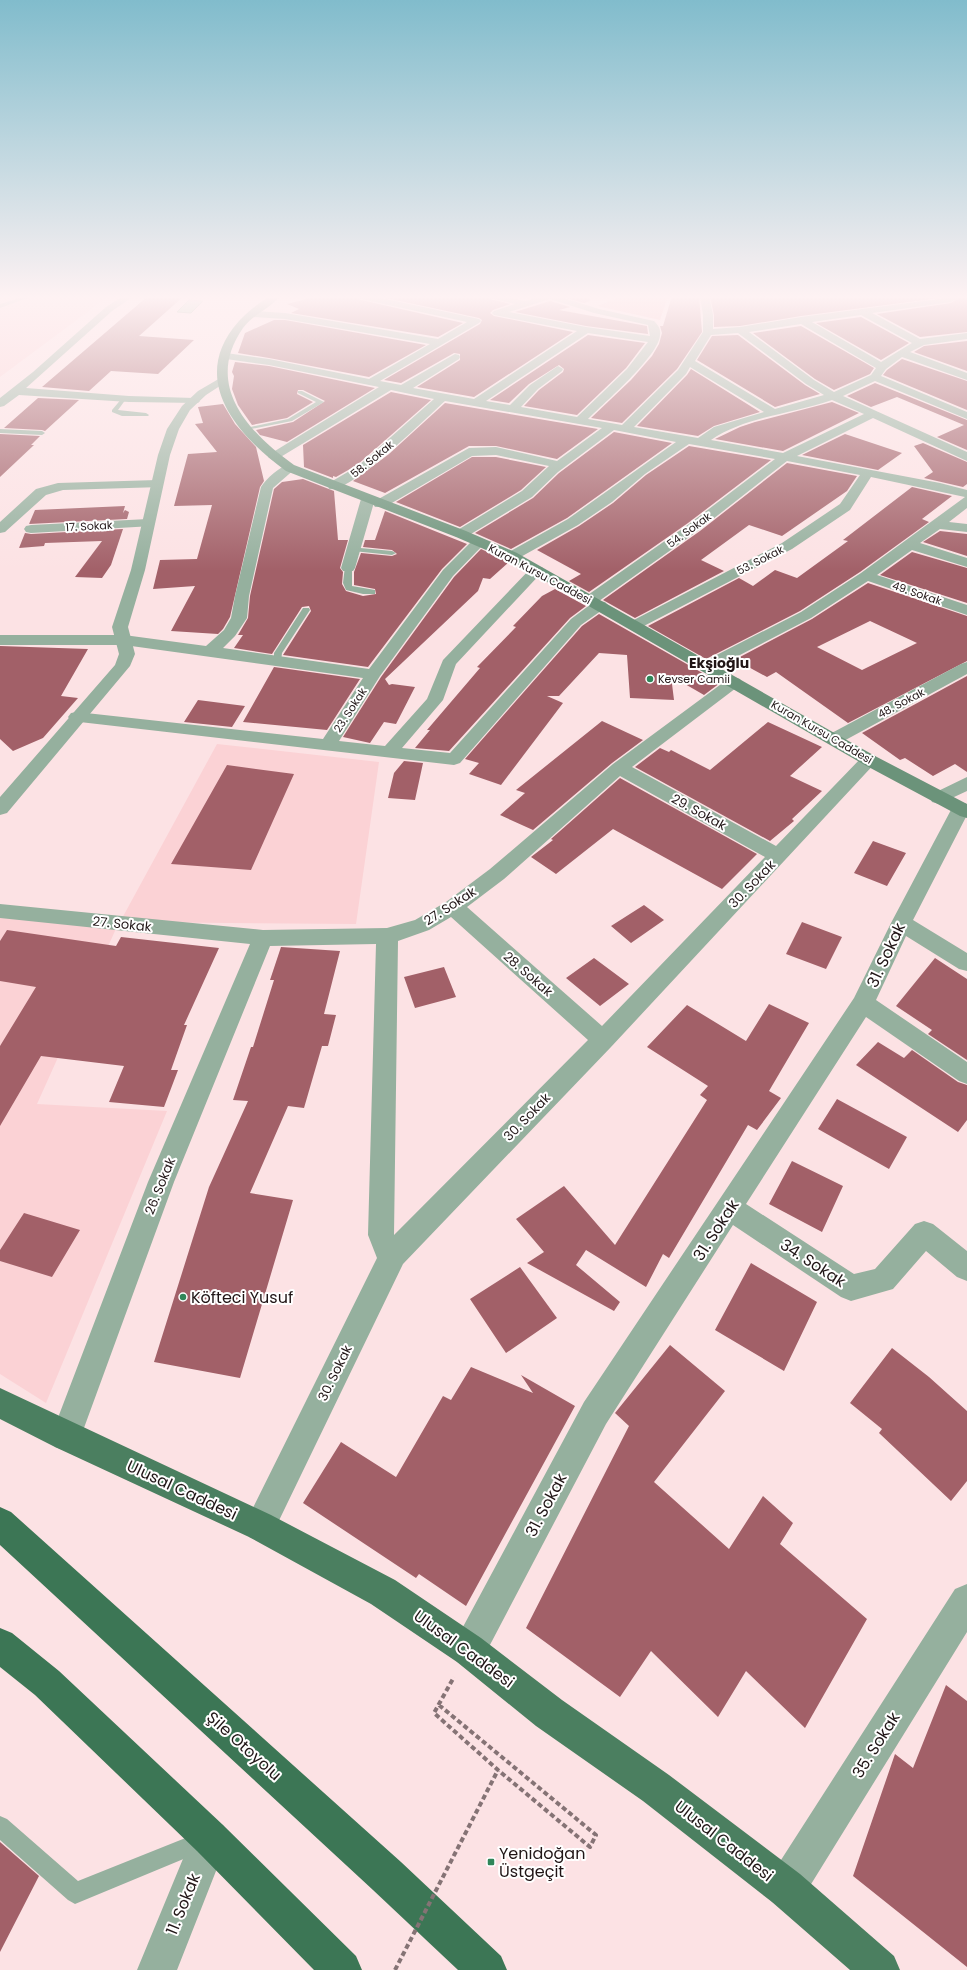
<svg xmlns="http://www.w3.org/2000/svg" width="967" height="1970" font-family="Poppins,sans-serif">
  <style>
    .built { fill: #fbd2d5 }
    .green { fill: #f2aeb4 }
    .water { fill: #88c9a2; stroke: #699378 }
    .building { fill: #a26068; fill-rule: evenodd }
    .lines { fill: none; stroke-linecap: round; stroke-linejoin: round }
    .path { stroke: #857375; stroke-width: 4; stroke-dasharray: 5 3; stroke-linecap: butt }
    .service { fill: #95b09e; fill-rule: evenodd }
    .minor { fill: #95b09e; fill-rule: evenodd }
    .tertiary { fill: #95b09e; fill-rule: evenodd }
    .secondary { fill: #6b937a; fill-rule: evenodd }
    .primary { fill: #4b7f60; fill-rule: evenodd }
    .trunk { fill: #3c7655; fill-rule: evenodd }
    .path-bridge { stroke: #857375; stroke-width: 4; stroke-dasharray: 5 3; stroke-linecap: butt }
    .poi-dot { fill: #308659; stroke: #fff; stroke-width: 1.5 }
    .labels { text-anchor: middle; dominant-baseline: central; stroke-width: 4; stroke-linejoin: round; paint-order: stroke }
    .far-street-label { font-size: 11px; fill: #201516; stroke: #fff }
    .far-poi-label { font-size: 11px; fill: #201516; stroke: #fff; text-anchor: start }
    .street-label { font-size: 13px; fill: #201516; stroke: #fff }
    .far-district-label { font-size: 14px; font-weight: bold; fill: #201516; stroke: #fff }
    .near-street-label { font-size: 16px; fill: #201516; stroke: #fff }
    .near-poi-label { font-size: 16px; fill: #201516; stroke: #fff; text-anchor: start }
  </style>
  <rect width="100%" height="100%" fill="#fce2e4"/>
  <path class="built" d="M4 296H109L0 377V301Z
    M217 744 379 762 356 924 119 922 37 1104 167 1111 46 1403 0 1374V914L120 922Z"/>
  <path class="green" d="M622 296H668L660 320 597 306Z"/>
  <path class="water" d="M189 300 203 301 191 313 177 312Z"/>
  <path class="building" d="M148 296H184L139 336 194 340 158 374 111 371 89 391 42 387Z
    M318 296H355L361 300 463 323 438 337 291 313 299 309 287 304Z
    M377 296H488L490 299 510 304 493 310 490 313 494 316 573 332 474 397 417 387 460 360V354L454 353 401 383 384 380 480 324 482 320 479 318Z
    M560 296H589L590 301 584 303Z
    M672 296H699L702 332 677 369 622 423 591 418 631 380 652 356 659 344 662 333 660 326H663Z
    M710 296H967V332L920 337 877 314 951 303 957 299 954 296 801 316 740 326 714 327V315Z
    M550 301 570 307 559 310 647 326 648 334 586 326 515 312Z
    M861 317 909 343 881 360 816 323Z
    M274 320H285L426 345 369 377 269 358 238 353 245 333Z
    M801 326 874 368 870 374 834 390 815 379 753 333Z
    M588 335 645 343 626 368 577 415 524 406 539 390 563 372 564 369 559 365 529 384 509 403 490 400Z
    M738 335 805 385 820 394 775 407 697 360 712 336Z
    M967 341V371L914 352 924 346Z
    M902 359 967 381V410L883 375 887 370Z
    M235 362 269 366 375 388 287 442 260 435 256 430 293 422 325 401 303 390H298L297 394 313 402 287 418 252 425 238 405 232 389 234 376 232 372Z
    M691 369 760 412 714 426 698 436 637 426 687 375Z
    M875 383 967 420V450L937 437 964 425 897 397 871 407 847 396Z
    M391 392 431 400 357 465 336 477 333 476V478L304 467 303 445Z
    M38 398 79 400 45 431 42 430 4 428Z
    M832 402 859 413 783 451 715 439 740 427 755 422Z
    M445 403 598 429 557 459 496 446H469L385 493 353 481 389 454Z
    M223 404 235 424 256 447 264 481 260 487 230 617 223 629 218 634 171 631 195 586 153 589 160 560 197 559 212 505 174 506 188 454 217 452 195 424 203 423 198 407Z
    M614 432 672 443 567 518 511 549 475 533 533 498 559 473Z
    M0 434 40 436 31 445H34L0 477Z
    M845 434 902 453 878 470 802 455Z
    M923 443 967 462V484L963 487 924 478 933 472 914 446Z
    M689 446 771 460 688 523 589 592 569 581 581 574 537 550 579 526 613 503 646 475Z
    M472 457H496L546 467 521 490 460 527 396 502Z
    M787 463 857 476 847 491 782 536 749 525 701 560 724 571 635 618 603 600 700 531Z
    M303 479 334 491 338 540H348L340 568 343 572 342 584 346 591 363 596 376 594 375 589 354 585V572L361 553 392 556 397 554 392 550 363 547 365 540H375L385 511 467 544 442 569 368 667 283 655 311 611 309 606 302 607 272 654 234 648 243 635H238L248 618 250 596 274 489 282 482Z
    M912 487 952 496 922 519 929 522 860 572 800 611 706 659 648 626 739 578 753 586 775 570 797 578 848 541 843 540Z
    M125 506 123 513 125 510 129 512 127 519 29 524 35 510Z
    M123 529 111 565 102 578 75 577 102 541 45 543 44 546 19 548 25 533 31 534Z
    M940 531 967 534V556L923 542Z
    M481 549 509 562 490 579 483 578 478 591 385 679 389 685 392 684 415 687 396 724 384 722 370 743 343 737 381 677 454 577Z
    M912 552 967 568V603L880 575Z
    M868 583 967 616V661L848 723 776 672 767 677 743 664 732 673 721 667 812 619ZM870 621 917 643 862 670 817 647Z
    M555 589 586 606 570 618 449 751 415 748 430 730H427L480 668 477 667 516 627 513 626 542 596Z
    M599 614 720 683 704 695 671 676 674 700 630 698 627 655 599 653 559 696H547L563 703 501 785 469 774 479 763 465 759 582 626Z
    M0 646 88 649 61 696 78 698 43 738 13 751 0 739Z
    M274 667 360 679 327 730 243 722Z
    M967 676V772L955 764 933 776 905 758 900 760 862 733Z
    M198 700 245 706 232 727 184 722Z
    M602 721 643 740 612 763 533 830 500 815 525 793 516 790Z
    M768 722 822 747 790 776 822 791 792 819 794 821 770 841 635 767 660 748 669 752 671 750 710 770Z
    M404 761 423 763 415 800 388 798 394 773Z
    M227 765 294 774 251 870 171 864Z
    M620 778 757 854 722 889 613 829 556 874 531 857 553 840 551 839Z
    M873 841 906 853 887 886 854 873Z
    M644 905 664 920 631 943 611 926Z
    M802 922 842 937 826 969 786 954Z
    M7 930 116 946 121 937 219 948 184 1025H187L171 1070H178L164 1107 109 1102 124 1066 41 1056 0 1126V1046L36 987 0 981V941Z
    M281 947 340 951 324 1014 336 1015 328 1046H322L304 1108 288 1106 250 1193 293 1200 240 1378 154 1362 209 1187 248 1101 233 1100 251 1047H253L274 980H270Z
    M594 958 629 984 600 1006 566 978Z
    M935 958 967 979V1060L928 1034 932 1030 896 1006Z
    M444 967 456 997 415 1008 404 977Z
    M769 1004 809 1023 769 1091 781 1098 757 1130 748 1125 669 1258 663 1254 646 1287 586 1250 576 1265 620 1302 614 1311 527 1263 544 1252 516 1219 564 1186 615 1245 707 1100 700 1095 708 1086 647 1047 687 1005 746 1041Z
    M878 1042 904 1058 912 1050 958 1082 967 1085V1120L958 1132 856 1065Z
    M837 1099 907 1137 889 1169 818 1129Z
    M792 1161 843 1186 822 1232 769 1204Z
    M24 1213 80 1230 52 1277 0 1261V1250Z
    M751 1263 817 1302 784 1371 715 1330Z
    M520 1267 557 1318 506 1353 470 1299Z
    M670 1345 725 1391 654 1482 729 1549 763 1496 793 1523 780 1544 867 1619 805 1728 746 1671 718 1717 651 1651 620 1697 526 1628 629 1426 615 1413Z
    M892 1348 929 1377 967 1411V1481L951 1501 879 1433 882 1429 850 1403Z
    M471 1367 533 1393 521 1375 575 1406 466 1606 419 1574 416 1578 303 1503 341 1442 396 1477 443 1396 451 1400Z
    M946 1685 967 1701V1967L853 1876 895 1754 913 1768Z
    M0 1842 39 1876 0 1952Z"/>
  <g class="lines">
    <path class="path" d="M439 1705 596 1835 590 1847 498 1770 434 1713 454 1677"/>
    <path class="service" d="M26 296H33L0 308V304Z
      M298 391H302L324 402 292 421 246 430V428L288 419 316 402 298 393Z
      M123 397 126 399 118 410 146 413 149 415 148 416H122L112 412V410Z
      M0 429 42 431 45 433 42 435 0 433Z
      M350 547 392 551 396 553 392 555 353 551 349 549Z
      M345 566 352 568V586L375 590V594H363L346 590 343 583Z
      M303 608H309L310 610 282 653 281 661 277 664 274 663V653Z
      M0 1816 7 1819 78 1881 203 1831 210 1834 213 1841 210 1848 75 1904 68 1900 0 1840Z"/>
    <path class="minor" d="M123 296H134L112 311 26 388 129 396 194 398 200 401 198 403 129 402 19 395 4 406 0 407V398L33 372 106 307Z
      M356 296H372L479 319 481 321 479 323 380 381 401 385 455 354 459 355 460 357 459 359 413 388 474 399 577 331 494 315 492 313 494 311 515 304 490 298 489 296H502L525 301 543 296H557L599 309 654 321C658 325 661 329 660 335 659 356 604 403 588 419L622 425 678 370 703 332V315L700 296H709L713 315V329L740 327 801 317 954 297 956 299 951 302 872 313 920 339 967 333V339L924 345 910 352 967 373V380L902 357 886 369 881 376 967 412V419L875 381 843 396 967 452V461L873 418 797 456 940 483 967 490V508L949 522 967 524V532L940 529 920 543 967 558V567L912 550 877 575 967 605V615L868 581 811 618 713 669 707 671 701 669 699 666 701 663 801 612 861 573 965 497 871 477 850 510 792 549 640 628H630L627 625 630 622 782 543 840 504 860 475 787 461 699 530 599 601 605 602 608 605 605 608 581 625 460 763 454 765 71 721 68 717 71 713 77 712 323 739 363 678 124 645H0V635H124L206 646 224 630 231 618 235 596 261 487C267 478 279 467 290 464L296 468 273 488 249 596 247 618 235 636 223 648 369 669 443 570 474 539H484L486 542 453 576 380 676 339 741 385 746 427 699 443 660 532 567H542L544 570 456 664 443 700 402 748 450 753 571 619 591 604 585 603 583 600 585 597 689 524 775 459 689 444 645 474 612 502 578 525 517 559H507L505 556 507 553 568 519 676 442 614 430 558 472 532 497 466 537H456L454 534 456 531 522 491 549 466 496 455 472 456 385 507H375L373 504 375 501 469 448 496 447 557 461 602 428 445 401C427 417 350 494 329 489L328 486 329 483 358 466 434 399 391 390 274 461 268 457 270 454 379 387 269 365 226 359 221 356 226 353 269 359 369 379 430 344 285 319 252 317 247 314 252 311 285 313 438 339 467 322 361 299ZM550 299 594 313 648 325 650 336 586 327 509 312ZM861 315 912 343 881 362 812 322ZM801 324 876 368 871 375 834 392 814 380 749 332ZM588 333 648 342 627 369 577 417 521 407 538 389 562 371 563 369 558 366 530 385 510 405 486 401ZM738 333 806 384 824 395 775 409 695 361 711 335ZM690 367 764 412 714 427 698 438 634 427 686 374ZM832 400 864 414 783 453 711 440C746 416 793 414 832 400Z
      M157 480 163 484 162 487 63 490 46 495 5 532 0 533V522L36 489 58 483Z
      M368 495 373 496 375 499 355 568 353 571H343L341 568 361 499 363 496Z
      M148 519 153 520 155 523 153 526 31 533 26 532 24 529 26 526 31 525Z
      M967 662V674L840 743 834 744 828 743 825 739 828 735 961 664Z
      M734 677 740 679 742 682 740 685 632 767 776 846 863 756 869 754 875 756 878 760 611 1047 403 1264 271 1537 260 1542 249 1537 244 1526 377 1258 368 1235 376 944 270 946 174 1182 77 1447 66 1451 55 1447 51 1436 148 1182 250 944 0 918V904L263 930 387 928 415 920 446 902 490 869 613 764 728 679ZM620 776 765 857 602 1026 467 907 504 879ZM451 917 588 1040 394 1235 398 941 429 930Z
      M967 777V791L939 804 932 802 930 798 932 794Z
      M961 802 967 804V815L913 920 967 953V971L959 969 906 936 876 1000 967 1062V1084L959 1081 866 1017 746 1204 854 1274 875 1269 915 1224 924 1221 933 1224 967 1251V1281L957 1277 926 1251 893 1289 851 1301 841 1297 733 1225 606 1424 481 1662 469 1667 457 1662 452 1650 457 1638 584 1402 854 998 891 923 952 808 954 804Z
      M967 1584V1632L800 1902 786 1907 772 1902 767 1888 772 1874 955 1589Z
      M210 1819 223 1825 229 1838 177 1970H137L197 1825Z"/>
    <path class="tertiary" d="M222 377 226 378 227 380 226 382 206 395 190 410 179 429 170 455 145 570 128 627 135 654 130 666 7 813 0 815V797L115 665 119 654 112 627 131 570 158 455 167 429 182 406 198 391Z"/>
    <path class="secondary" d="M270 296H280C270 309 253 314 243 328 203 385 249 433 294 465L466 531 517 553 875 756 967 804V818L960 816 863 764 507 559 456 537 286 471C237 435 187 379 239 321 248 311 259 303 270 296Z"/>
    <path class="primary" d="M0 1388 271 1515 395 1580 481 1638 562 1700 669 1775 800 1874 894 1956 900 1970H850L772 1902 643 1801 536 1726 457 1662 371 1604 249 1537 55 1447 0 1419Z"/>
    <path class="trunk" d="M0 1507 11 1512 401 1862 501 1956 507 1970H458L373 1890 0 1545Z
      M0 1628 12 1633 59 1671 223 1825 356 1956 362 1970H314L197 1851 35 1695 0 1667Z"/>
    <path class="path-bridge" d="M395 1970 498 1770"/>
  </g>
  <linearGradient id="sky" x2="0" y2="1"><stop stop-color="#81bccc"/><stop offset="0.52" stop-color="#fef2f3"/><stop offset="1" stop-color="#fef2f3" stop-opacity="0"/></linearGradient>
  <rect width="967" height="571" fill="url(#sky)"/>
  <g class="poi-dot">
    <circle cx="650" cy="679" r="4"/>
    <circle cx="183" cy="1297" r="4"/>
    <rect x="487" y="1858" width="8" height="8" rx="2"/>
  </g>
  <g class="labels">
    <g class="far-street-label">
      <text transform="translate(372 459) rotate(-39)">58. Sokak</text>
      <text transform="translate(89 526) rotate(-3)">17. Sokak</text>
      <text transform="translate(689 530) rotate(-36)">54. Sokak</text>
      <text transform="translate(760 560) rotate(-27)">53. Sokak</text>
      <text transform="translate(540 574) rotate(28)">Kuran Kursu Caddesi</text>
      <text transform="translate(917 593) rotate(19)">49. Sokak</text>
      <text transform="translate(901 703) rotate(-28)">48. Sokak</text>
      <text transform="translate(350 710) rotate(-57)">23. Sokak</text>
      <text transform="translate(822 732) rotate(30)">Kuran Kursu Caddesi</text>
    </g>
    <g class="far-poi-label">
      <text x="658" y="679">Kevser Camii</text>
    </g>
    <g class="street-label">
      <text transform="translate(699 812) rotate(29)">29. Sokak</text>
      <text transform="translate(752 884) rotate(-46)">30. Sokak</text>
      <text transform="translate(450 906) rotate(-33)">27. Sokak</text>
      <text transform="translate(122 924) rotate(6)">27. Sokak</text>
      <text transform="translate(528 974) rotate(41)">28. Sokak</text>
      <text transform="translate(527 1117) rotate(-46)">30. Sokak</text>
      <text transform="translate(160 1186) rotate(-68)">26. Sokak</text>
      <text transform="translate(335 1373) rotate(-64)">30. Sokak</text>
    </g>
    <g class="far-district-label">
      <text x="719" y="663">Ekşioğlu</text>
    </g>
    <g class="near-street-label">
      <text transform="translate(886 955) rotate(-65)">31. Sokak</text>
      <text transform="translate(716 1230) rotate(-57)">31. Sokak</text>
      <text transform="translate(813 1263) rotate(33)">34. Sokak</text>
      <text transform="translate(182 1490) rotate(25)">Ulusal Caddesi</text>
      <text transform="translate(546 1505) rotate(-62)">31. Sokak</text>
      <text transform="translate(464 1649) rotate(36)">Ulusal Caddesi</text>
      <text transform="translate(876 1745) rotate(-58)">35. Sokak</text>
      <text transform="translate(244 1746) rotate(42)">Şile Otoyolu</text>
      <text transform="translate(724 1841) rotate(38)">Ulusal Caddesi</text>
      <text transform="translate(183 1904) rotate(-68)">11. Sokak</text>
    </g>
    <g class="near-poi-label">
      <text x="191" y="1297">Köfteci Yusuf</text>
      <text x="499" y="1853">Yenidoğan<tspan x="499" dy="18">Üstgeçit</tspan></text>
    </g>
  </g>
</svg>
